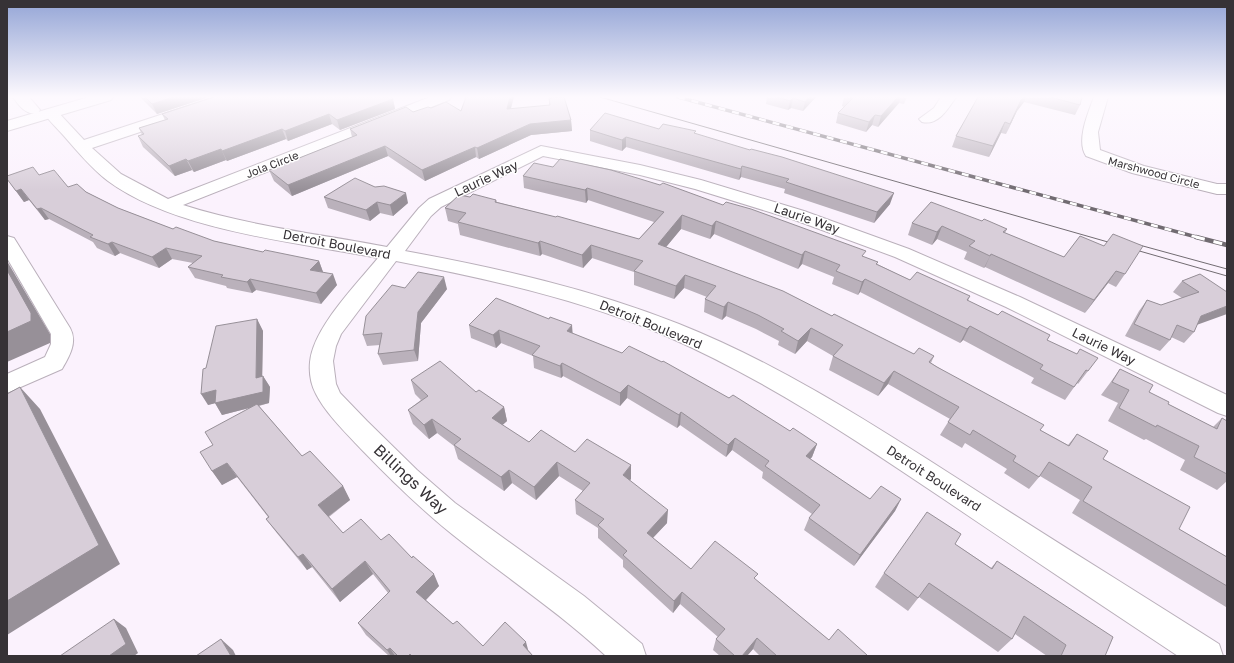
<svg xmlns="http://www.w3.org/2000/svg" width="1234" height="663" font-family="'Golos Text',sans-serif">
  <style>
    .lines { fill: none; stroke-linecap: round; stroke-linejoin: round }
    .minor-casing { stroke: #bab0bb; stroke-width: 2 }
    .major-casing { stroke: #bab0bb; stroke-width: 2 }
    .minor { fill: #fff; fill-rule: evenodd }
    .major { fill: #fff; fill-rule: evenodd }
    .tram { stroke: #716b71; stroke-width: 1 }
    .rail-far1-casing { stroke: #716b71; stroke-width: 3.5 }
    .rail-casing { stroke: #716b71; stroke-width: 4.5 }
    .rail-far1 { stroke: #fff; stroke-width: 2.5; stroke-dasharray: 7; stroke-linecap: butt }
    .rail { stroke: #fff; stroke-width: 3; stroke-dasharray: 9; stroke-linecap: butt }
    .wall { fill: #bab1bb }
    .shaded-wall { fill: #979098 }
    .building { fill: #d8ced9; stroke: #979098 }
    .labels { text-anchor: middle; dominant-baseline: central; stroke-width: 3; stroke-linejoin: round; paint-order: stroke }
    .far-street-label { font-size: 11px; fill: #363236; stroke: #fff }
    .street-label { font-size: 13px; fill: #363236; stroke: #fff }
    .near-street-label { font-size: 16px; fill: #363236; stroke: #fff }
  </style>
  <rect width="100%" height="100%" fill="#fbf2fd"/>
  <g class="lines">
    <g class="minor-casing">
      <path id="minor" d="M13 97H29L40 110 38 113C27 116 19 106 13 97Z
        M215 97H238L236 100 92 148 121 174 168 199 430 97H451L449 100 183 205C249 226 319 234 387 247L419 208 429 199 541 146 640 165 701 180 804 211 909 249 1020 297 1227 395V416L1218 413 1006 307 895 257 792 219 695 189 640 175 543 156 441 207 431 216 405 251C498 268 591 289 679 324 780 364 872 424 963 482 1048 537 1134 590 1219 644L1223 656H1178C1100 604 1023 553 945 500 856 440 765 379 666 336 580 299 488 279 396 261L341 334 336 346 333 361 336 384 340 393 367 421 417 470 455 503 584 596 623 628 642 644 646 656H606C561 614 510 580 462 542 427 515 395 484 364 452 349 436 326 414 316 394 311 385 309 373 310 362 313 328 356 285 378 258 296 242 176 231 108 181 91 168 78 152 64 136 57 128 49 121 44 113L46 110 51 109 56 110 84 140Z
        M941 97H956C948 109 938 126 922 122L919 119 934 108Z
        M1094 97H1108L1098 132 1100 150 1144 166 1217 184H1227V194H1217L1132 173 1086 156C1076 141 1088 113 1094 97Z
        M7 236 14 238 70 328C78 342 69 357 62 369L7 393V374L45 357 51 344V334L7 258Z"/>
    </g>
    <g class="major-casing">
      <path id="major" d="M89 97H113L111 100 7 131V121Z"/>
    </g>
    <use href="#minor" class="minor"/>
    <use href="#major" class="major"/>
    <path class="tram" d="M600 97 1227 276
      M1132 243 1227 269"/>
    <g class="rail-far1-casing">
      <path id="rail-far1" d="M678 97 1200 238"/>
    </g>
    <g class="rail-casing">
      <path id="rail" d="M1196 237 1227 245"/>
    </g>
    <use href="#rail-far1" class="rail-far1"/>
    <use href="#rail" class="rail"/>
  </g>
  <path class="wall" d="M140 97H209L157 114Z
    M767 97H816L803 111 791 108 788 110 766 104Z
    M844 97H907L904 104 899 103 878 127 872 125 866 132 836 123 838 113 844 107 842 106Z
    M978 97H1082L1080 105 1075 115 1024 102 1017 111 1006 134 1001 133 989 157 952 147 956 136Z
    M549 98 571 120 572 131 531 135 479 159 476 157 425 181 388 156 292 196 274 181 269 170 352 137 350 129 413 112 431 108 461 111 511 109 549 105Z
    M393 99 395 109 340 130 332 124 288 141 286 139 227 161 226 160 194 172 192 170 175 176 143 147 138 136 142 135 139 128 165 120 162 114Z
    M659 129 695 134 890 204 874 223 784 193 785 189 741 177 739 180 626 147 622 151 590 141V130Z
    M534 163 864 257 878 262 877 264 910 280 970 296 968 301 998 315 1050 335 1047 340 1088 371 1078 384 1077 383 1065 400 1031 383 1034 378 963 340 960 343 860 292 858 295 832 284 834 277 802 264 798 269 714 234 710 239 681 229 666 247 832 316 914 354 934 356 931 363 1040 430 1068 445 1077 434 1179 529 1227 557V606L1226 607 1072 513 1080 500 1040 476 1029 489 1004 473 1007 469 965 443 962 448 940 435 950 419 888 384 878 396 829 370 833 356 807 341 795 354 778 345 779 341 756 329 726 316 722 320 704 312 705 299 707 297 684 288 674 299 634 285V272L592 258 583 268 542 254 540 256 460 235 458 224 448 221 445 208 470 197 496 200 497 202 639 239 654 222 588 200 586 203 524 188 523 176Z
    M39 175 68 187 86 192 118 208 173 229 214 241 263 252 319 261 323 272 337 285 321 304 256 290 252 293 227 288 226 286 195 278 188 267 193 263 172 259 159 268 120 253 115 256 97 248 93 242 49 219 45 220 29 200 24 202 7 179Z
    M324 197 408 203 393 216 380 213 370 221 328 208Z
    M982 221 1007 229 1005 233 1064 257 1080 236 1125 274 1116 287 1108 283 1085 313 985 267 984 268 964 259 967 252 937 239 932 245 908 235 912 223Z
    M1200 274 1197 325 1194 332 1184 343 1171 337 1170 340 1160 351 1125 336 1139 311 1147 300 1161 305 1182 298 1173 292 1182 281Z
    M405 288 447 289 421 323 418 361 383 365 378 354 380 345 367 346 363 335Z
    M257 319 263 331 262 376H263L270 387 269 403 259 406 302 456 343 486 350 500 329 517 343 533 381 540 412 558 439 586 426 600 453 624 483 646 529 651 533 656H389L366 635 358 623 388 593 373 574 340 602 312 567 307 570 276 532 266 519 268 517 237 477 222 485 212 471 213 445 249 408 222 415 215 403 208 405 206 368Z
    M549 319 573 334 729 398 790 431 817 444 812 457 810 459 870 499H901L895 511 854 566 804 530 809 518 812 514 762 478 763 472 732 450 726 457 680 425 677 428 627 398 620 406 563 376 561 378 534 368 533 356 501 343 496 348 471 338 469 325Z
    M1120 369 1149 392 1168 404 1213 427 1222 418 1227 421V481L1217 490 1180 470 1185 460 1146 439 1144 440 1108 421 1118 403 1101 395 1110 383Z
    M411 380 476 392 504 407 507 421 502 425 529 442 575 452 631 479 630 480 667 523 653 538 691 569 756 580 829 640 866 656H760L753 649 747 656H720L713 650 716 639 718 637 680 604 673 613 623 567V560L598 538V528L576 514 575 500 583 491 559 476 536 500 512 483 504 491 458 459 454 446 437 433 429 439 413 424 408 410 421 400 415 394Z
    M955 544 991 568 997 561 1105 656H1047L1015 634 1012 639 998 652 919 597 908 611 875 587 884 573Z"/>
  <path class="shaded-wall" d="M174 97H209L157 114 152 104Z
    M510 97H514L508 120 507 109Z
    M809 97H816L803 111 805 102Z
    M898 97H901L899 103 878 127 881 116Z
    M1024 97H1026L1024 102 1017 111 1006 134 1021 100Z
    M793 98 791 108 788 110 790 101Z
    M393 99 395 109 340 130 337 120Z
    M329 114 332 124 288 141 285 131Z
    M875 115 872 125 866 132 869 122Z
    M571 120 572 131 531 135 479 159 477 148 530 124Z
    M1005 122 1001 133 989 157 993 146Z
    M282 129 286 139 227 161 222 151Z
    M626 137V147L622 151V140Z
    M385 146 388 156 292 196 288 185Z
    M475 147 476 157 425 181 422 170Z
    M221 149 226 160 194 172 188 161Z
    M186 159 192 170 175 176 169 166Z
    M742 166 741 177 739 180 741 169Z
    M587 188 588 200 586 203 585 190Z
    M21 189 29 200 24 202 16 191Z
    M406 193 408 203 393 216 390 205Z
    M894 193 890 204 874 223 877 212Z
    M377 202 380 213 370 221 366 210Z
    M41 208 49 219 45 220 37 209Z
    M682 215 681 229 657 258 658 244Z
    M716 221 714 234 710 239 712 226Z
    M942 226 937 239 932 245 937 232Z
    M540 241 542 254 540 256 538 243Z
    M112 242 120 253 115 256 108 244Z
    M591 245 592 258 583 268 582 255Z
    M166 248 172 259 159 268 152 257Z
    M805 251 802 264 798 269 802 255Z
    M991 254 985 267 984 268Z
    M7 261 50 334V343L7 362Z
    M319 261 323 272 310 270Z
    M1116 271 1108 283 1085 313 1094 300Z
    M333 274 337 285 321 304 316 293Z
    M685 275 684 288 674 299 676 286Z
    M444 277 447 289 421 323 418 361 414 350 418 312Z
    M250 279 256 290 252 293 247 282Z
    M865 279 860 292 858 295 862 282Z
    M728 302 726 316 722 320 724 307Z
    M1227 306V314L1191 327 1201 316Z
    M257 319 263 331 262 389 256 378Z
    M572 325 573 338 567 331Z
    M970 326 963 340 960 343 967 329Z
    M811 328 807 341 795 354 798 341Z
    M499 330 501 343 496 348 493 335Z
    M562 363 563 376 561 378 560 366Z
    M894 371 888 384 878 396 884 383Z
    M263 376 270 387 269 403 222 415 215 403Z
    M628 385 627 398 620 406V393Z
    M20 387 40 409 120 564 7 635V601Z
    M216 390 224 401 208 405 201 394Z
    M504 407 507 421 495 432 492 418Z
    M681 412 680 425 677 428 679 415Z
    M432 419 437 433 429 439 424 425Z
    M735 438 732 450 726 457 728 445Z
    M817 444 812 457 802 468 806 456Z
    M557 462 559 476 536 500 534 487Z
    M227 463 237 477 222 485 212 471Z
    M631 465V479L623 488V475Z
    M509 470 512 483 504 491 501 477Z
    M343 486 350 500 326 518 318 505Z
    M901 499 895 511 854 566 860 555Z
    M668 510 667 523 646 545 647 533Z
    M303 554 312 567 307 570 298 557Z
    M365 561 373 574 340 602 332 589Z
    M434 574 439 586 422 604 416 592Z
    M682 592 680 604 673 613 674 601Z
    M114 619 126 628 138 653 134 656H109Z
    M757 638 753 649 747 656H742Z
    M221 639 233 650 236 656H231Z
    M526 642 529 653 523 645Z
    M390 648 395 656H391L387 650Z"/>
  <path class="building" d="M145 97H174L152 104Z
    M214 97H391L393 99 337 120 329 114 285 131 282 129 222 151 221 149 188 161 186 159 169 166 138 136 144 134 139 128 168 119 162 114Z
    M466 97H510L507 109 550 105 549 98 564 97 571 120 530 124 477 148 475 147 422 170 385 146 288 185 269 170 357 135 350 129 406 107 413 112 428 107 431 108 446 102 461 111Z
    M777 97H809L805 102 793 98 790 101Z
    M850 97H898L881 116 875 115 869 122 838 113 853 98Z
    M978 97H1024L1021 100 1010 124 1005 122 993 146 956 136Z
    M1050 97H1082L1080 105Z
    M605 113 659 129 663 124 696 131 694 133 750 150 751 149 782 157 894 193 877 212 786 182 789 179 742 166 741 169 626 137 622 140 590 130Z
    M560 159 611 170 660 185 663 183 723 205 726 202 751 209 866 251 862 256 878 262 876 264 910 280 917 272 970 296 967 300 998 315 1002 311 1050 335 1047 340 1077 354 1080 349 1098 358 1088 371 1086 370 1074 387 1040 369 1043 365 970 326 967 329 865 279 862 282 836 271 840 265 805 251 802 255 716 221 712 226 682 215 658 244 783 291 832 316 834 314 914 354 919 348 934 356 929 362 937 367 1044 425 1040 430 1069 446 1077 434 1108 451 1103 459 1190 507 1179 529 1227 557V586L1083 501 1092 487 1049 462 1039 477 1013 461 1016 456 973 430 970 435 948 422 959 407 894 371 884 383 833 356 843 345 811 328 798 341 781 331 784 329 758 315 728 302 724 307 705 299 716 286 685 275 676 286 634 271 643 261 591 245 582 255 540 241 538 243 458 222 466 213 445 208 459 195 470 197 473 194 496 200 495 202 556 217 557 216 639 239 664 212 587 188 585 190 523 176 534 163 553 167Z
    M33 167 39 175 54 170 68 187 77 184 86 192 118 208 173 229 176 227 214 241 263 252 265 250 319 261 310 270 333 274 316 293 250 279 247 282 221 277 223 275 188 267 202 256 166 248 152 257 112 242 108 244 90 237 93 235 41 208 37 209 21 189 16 191 7 179V176Z
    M355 178 375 187 384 186 406 193 390 205 377 202 366 210 324 197Z
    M931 202 982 221 984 219 1007 229 1003 232 1064 257 1080 236 1104 246 1113 234 1143 246 1125 274 1116 271 1094 300 991 254 990 256 969 246 975 241 942 226 937 232 912 223Z
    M7 270 31 313V321L7 332Z
    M418 272 444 277 418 312 414 350 378 354 382 333 363 335 366 316 392 285 405 288Z
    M1200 274 1227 292V306L1201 316 1194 332 1177 325 1170 340 1134 324 1147 300 1161 305 1199 292 1182 281Z
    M496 298 549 319 550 317 572 325 567 331 622 353 629 346 662 362 663 361 729 398 733 395 790 431 793 428 817 444 806 456 870 499 881 486 901 499 860 555 809 518 820 505 765 466 769 461 735 438 728 445 681 412 679 415 628 385 620 393 562 363 560 366 532 355 540 346 499 330 493 335 469 325Z
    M257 319 256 378 263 376V392L215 403 216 390 201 394 203 369 206 368 216 326Z
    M440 361 476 392 479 390 504 407 492 418 529 442 541 430 575 452 587 439 631 465 623 475 668 510 647 533 691 569 715 541 758 574 754 578 829 640 838 629 867 655 866 656H777L757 638 742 656H735L716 639 725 629 682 592 674 601 623 555 627 551 598 525 604 519 575 500 590 483 557 462 534 487 509 470 501 477 454 445 461 439 432 419 424 425 408 410 428 396 411 380Z
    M1120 369 1153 385 1149 392 1169 402 1168 404 1217 429 1222 418 1227 421V474L1194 457 1199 446 1157 425 1156 427 1119 408 1129 390 1112 382Z
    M20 387 99 545 7 601V394Z
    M257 404 302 456 310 451 343 486 318 505 343 533 361 519 381 540 389 534 412 558 413 556 434 574 416 592 453 624 457 621 483 646 505 622 526 642 523 645 533 656H412L410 654 408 656H398L390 648 387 650 358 623 390 591 365 561 332 589 303 554 298 557 266 519 269 517 227 463 212 471 200 452 213 445 205 432Z
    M927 512 961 534 955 544 992 569 997 561 1113 637 1105 656H1061L1066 645 1024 616 1012 639 929 583 918 598 884 573Z
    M114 619 126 644 109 656H60Z
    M221 639 231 656H196Z"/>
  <linearGradient id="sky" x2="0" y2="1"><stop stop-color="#94a5d6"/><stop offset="0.51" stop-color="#fdf9fe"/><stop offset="1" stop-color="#fdf9fe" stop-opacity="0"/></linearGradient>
  <rect width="1234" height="190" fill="url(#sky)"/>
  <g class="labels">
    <g class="far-street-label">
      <text transform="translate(272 164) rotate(-21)">Jola Circle</text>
      <text transform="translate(1154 172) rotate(15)">Marshwood Circle</text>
    </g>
    <g class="street-label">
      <text transform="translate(486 178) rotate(-25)">Laurie Way</text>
      <text transform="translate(807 218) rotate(19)">Laurie Way</text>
      <text transform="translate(337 244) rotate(11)">Detroit Boulevard</text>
      <text transform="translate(651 324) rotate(22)">Detroit Boulevard</text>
      <text transform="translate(1104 346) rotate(26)">Laurie Way</text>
      <text transform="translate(934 478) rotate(33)">Detroit Boulevard</text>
    </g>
    <g class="near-street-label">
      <text transform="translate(411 479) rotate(43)">Billings Way</text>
    </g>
  </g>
  <rect width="1234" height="663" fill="none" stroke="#363236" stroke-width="16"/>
</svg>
